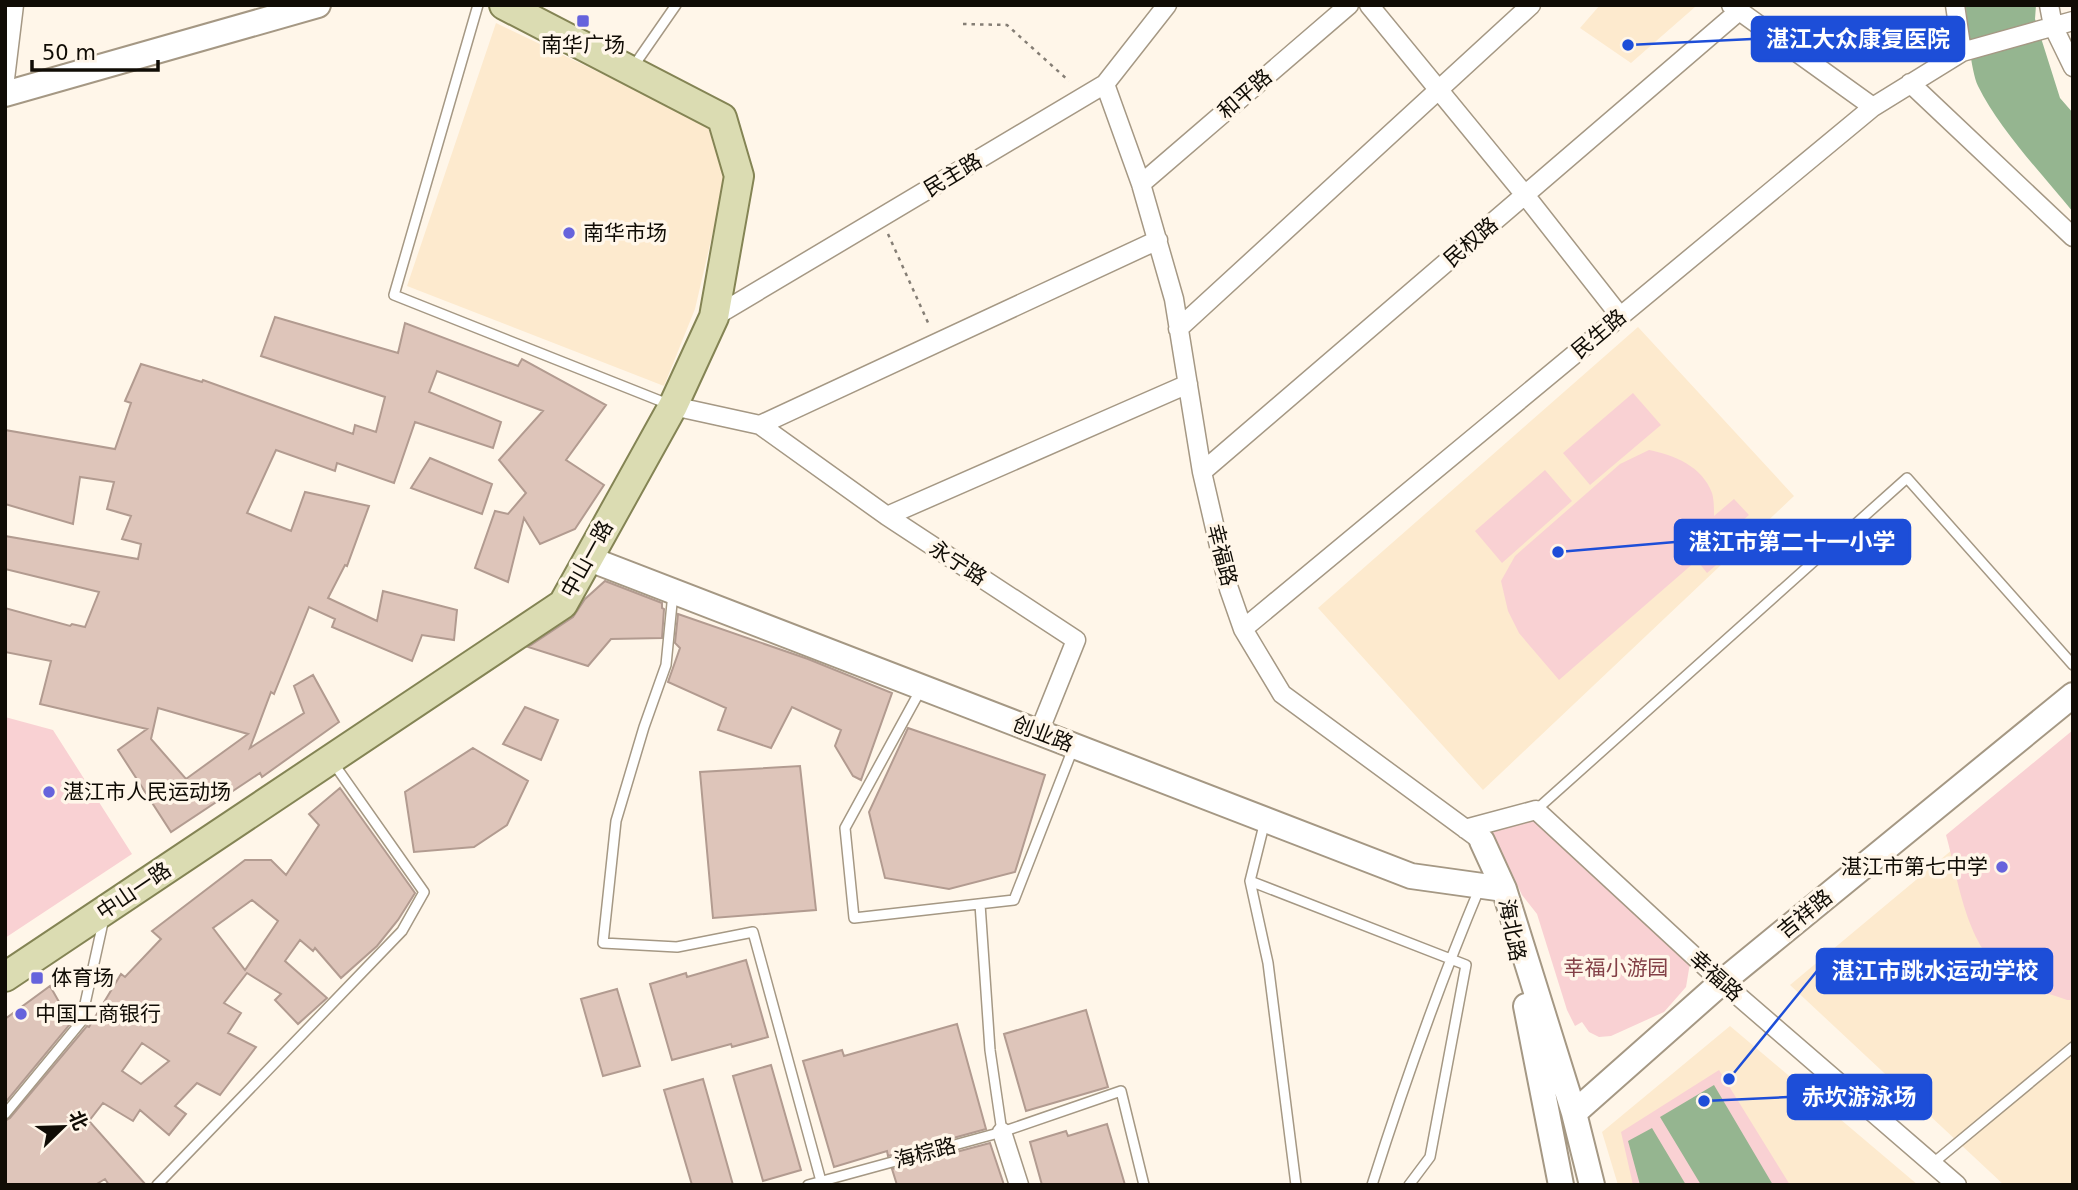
<svg xmlns="http://www.w3.org/2000/svg" width="2078" height="1190" font-family="'DejaVu Sans','Noto Sans SC',sans-serif">
  <style>
    .built { fill: #fdeace }
    .green { fill: #f9d1d3 }
    .water { fill: #95b590 }
    .building { fill: #dec5ba; stroke: #b29b90; stroke-width: 2; fill-rule: evenodd }
    .lines { fill: none; stroke-linecap: round; stroke-linejoin: round }
    .lane-casing { stroke: #a59884; stroke-width: 12 }
    .street-casing { stroke: #a59884; stroke-width: 21 }
    .secondary-casing { stroke: #a59884; stroke-width: 28 }
    .primary-casing { stroke: #848454; stroke-width: 32 }
    .path { stroke: #857e75; stroke-width: 2.5; stroke-dasharray: 3.5 5; stroke-linecap: butt }
    .lane { stroke: #fff; stroke-width: 9 }
    .street { stroke: #fff; stroke-width: 18 }
    .secondary { stroke: #fff; stroke-width: 24 }
    .primary { stroke: #dbdcb2; stroke-width: 28 }
    .poi-dot { fill: #6663dc; stroke: #fff6e9; stroke-width: 2.5 }
    .labels { text-anchor: middle; dominant-baseline: central; stroke-width: 7; stroke-linejoin: round; paint-order: stroke }
    .poi-label { font-size: 21px; fill: #100c05; stroke: #fff6e9; text-anchor: start }
    .street-label { font-size: 21px; fill: #100c05; stroke: #fff6e9 }
    .park-label { font-size: 21px; fill: #834047; stroke: #fff6e9 }
    .leader { fill: none; stroke: #1d4ed8; stroke-width: 2.5 }
    .callout-dot { fill: #1d4ed8; stroke: #fff6e9; stroke-width: 2.5 }
    .callout { fill: #1d4ed8; stroke: #1d4ed8; stroke-width: 2.5 }
    .callout-label { font-size: 23px; text-anchor: middle; font-weight: bold; fill: #fff }
  </style>
  <rect width="100%" height="100%" fill="#fff6e9"/>
  <path class="built" d="M1600 5H1692L1695 7 1631 63 1580 28Z
    M496 23 707 124 725 180 695 309 664 386 407 286Z
    M1638 327 1794 496 1483 790 1318 608Z
    M2073 749V1185H2004L1790 985Z
    M1730 1026 1918 1185H1618L1602 1132Z"/>
  <path class="green" d="M1633 393 1661 425 1590 485 1563 453Z
    M1649 450C1674 455 1702 466 1712 493 1714 499 1714 509 1714 516L1734 499 1749 515 1559 680 1519 633 1508 611 1501 581 1515 556 1620 464Z
    M1545 470 1572 501 1502 563 1475 531Z
    M1742 525 1751 535 1707 573 1699 563Z
    M5 717 53 730 132 854 5 938Z
    M2073 730V1000H2067C2051 994 2031 990 2016 982 1966 953 1960 885 1946 835Z
    M1534 813 1691 957 1686 987 1664 1012 1611 1036 1599 1037 1589 1032 1582 1022 1575 1026 1567 1010 1537 914 1522 895 1490 827Z
    M1719 1070 1790 1185H1633L1621 1132Z"/>
  <path class="water" d="M1966 5H2036L2035 19 2060 98 2073 113V212C2042 174 1999 129 1978 86 1971 71 1966 23 1966 5Z
    M1714 1085 1773 1185H1701L1660 1117Z
    M1652 1128 1686 1185H1640L1628 1141Z"/>
  <path class="building" d="M275 317 398 353 405 323 518 366 522 359 606 405 566 460 604 485 575 529 540 544 524 518 508 582 475 568 495 511 508 514 526 493 499 460 543 411 437 371 429 392 501 422 493 448 415 422 394 483 337 463 335 471 276 450 247 513 291 531 305 492 369 506 347 566 345 565 328 598 377 621 383 591 457 610 454 640 422 635 412 661 332 627 335 619 309 607 274 694 271 692 250 748 304 713 294 686 313 675 339 722 262 777 260 773 171 832 118 750 147 729 40 704 51 661 5 652V608L70 626 72 624 85 627 99 592 5 569V536L138 559 141 544 122 539 131 516 107 509 114 482 80 477 73 524 5 504V430L115 449 131 403 125 401 141 364 202 382 203 380 353 434 355 425 376 432 385 397 261 356ZM158 708 248 734 186 779 151 739Z
    M430 458 492 484 482 514 411 488Z
    M605 581 662 603V608L664 609 662 638 611 639 588 666 528 647 573 617 585 599Z
    M678 614 808 659 892 693 861 780 853 776 835 746 841 730 792 707 771 748 718 730 726 708 668 682 680 648 675 643Z
    M525 707 558 720 541 760 503 744Z
    M908 728 1045 775 1015 872 949 889 885 878 869 812Z
    M473 748 528 781 507 825 474 847 414 852 405 792Z
    M800 766 816 910 713 918 700 772Z
    M340 788 415 893 398 920 377 946 341 978 315 948 313 951 300 940 285 961 327 998 298 1024 275 1000 281 994 247 973 224 1003 241 1013 228 1033 256 1047 220 1095 197 1083 175 1106 186 1114 169 1135 140 1110 133 1121 103 1103 89 1121 146 1185H109L105 1179 95 1185H5V1121L10 1118 87 1026 89 1027 121 974 125 977 161 939 152 931 245 860H271L286 875 319 825 309 814ZM252 900 278 921 245 970 213 928ZM142 1043 169 1061 141 1084 122 1071Z
    M746 960 768 1037 732 1047 731 1044 672 1060 650 984 686 973 687 977Z
    M50 986 71 1023 5 1103V1019Z
    M617 989 640 1066 603 1076 581 999Z
    M1086 1010 1108 1087 1026 1111 1004 1034Z
    M957 1024 986 1129 888 1156 887 1151 834 1167 803 1061 842 1050 844 1056Z
    M771 1065 801 1170 763 1181 733 1076Z
    M703 1079 733 1185H692L664 1090Z
    M1107 1124 1125 1185H1042L1030 1142 1066 1131 1068 1136Z
    M990 1143 1004 1185H897L892 1169Z"/>
  <g class="lines">
    <g class="lane-casing">
      <path id="lane" d="M478 5 394 295 668 404
        M633 67 676 5
        M673 593 666 665 644 727 616 821 603 943 677 947 753 932 821 1181
        M921 689 845 828 854 918 1014 900 1074 746
        M1536 810 1907 478 2073 665
        M1265 821 1250 881 1268 963 1296 1185
        M1250 881 1466 965 1430 1157 1409 1185
        M980 904 990 1050 1002 1132
        M5 1114 81 1022 104 918
        M1932 1164 2073 1047
        M157 1185 402 931 424 892 334 764
        M808 1185 1002 1132 1121 1091 1144 1185
        M1372 1185C1404 1084 1439 985 1480 887"/>
    </g>
    <g class="street-casing">
      <path id="street" d="M1369 5 1525 195 1620 316
        M1731 5 1873 107
        M1955 5 1962 52
        M2049 5 2053 26 2073 67
        M5 79 14 5
        M1910 83 2073 237
        M1105 84 1141 184 1174 299 1202 472 1229 589 1243 629 1282 694 1482 841
        M1141 184 1349 5
        M714 317 1105 84 1167 5
        M1178 329 1531 5
        M673 406 760 425 1158 240
        M760 425 887 516 1076 640 1039 732
        M1202 472 1739 11
        M887 516 1188 384
        M1243 629 1873 107 1962 52 2073 21
        M1465 829 1536 810 1722 982 1957 1185
        M1002 1132 1019 1185"/>
    </g>
    <g class="secondary-casing">
      <path id="secondary" d="M5 94 318 5
        M587 558 1411 876 1504 889
        M1482 841 1504 889 1574 1113 1592 1185
        M1526 1006 1561 1185
        M1574 1113 1722 982 2073 695"/>
    </g>
    <g class="primary-casing">
      <path id="primary" d="M5 977 563 604 673 406 714 317 739 176 722 118 504 5"/>
    </g>
    <path class="path" d="M963 24 1007 25 1069 81
      M888 234 930 327"/>
    <use href="#lane" class="lane"/>
    <use href="#street" class="street"/>
    <use href="#secondary" class="secondary"/>
    <use href="#primary" class="primary"/>
  </g>
  <g class="poi-dot">
    <rect x="576" y="14" width="14" height="14" rx="3.5"/>
    <circle cx="569" cy="233" r="7"/>
    <circle cx="49" cy="792" r="7"/>
    <circle cx="2002" cy="867" r="7"/>
    <rect x="30" y="971" width="14" height="14" rx="3.5"/>
    <circle cx="21" cy="1014" r="7"/>
  </g>
  <g class="labels">
    <g class="poi-label">
      <text x="583" y="45" text-anchor="middle">南华广场</text>
      <text x="583" y="233">南华市场</text>
      <text x="63" y="792">湛江市人民运动场</text>
      <text x="1988" y="867" text-anchor="end">湛江市第七中学</text>
      <text x="51" y="978">体育场</text>
      <text x="35" y="1014">中国工商银行</text>
    </g>
    <g class="street-label">
      <text transform="translate(1245 94) rotate(-41)">和平路</text>
      <text transform="translate(953 175) rotate(-31)">民主路</text>
      <text transform="translate(1471 242) rotate(-41)">民权路</text>
      <text transform="translate(1599 334) rotate(-40)">民生路</text>
      <text transform="translate(1222 555) rotate(76)">幸福路</text>
      <text transform="translate(587 559) rotate(-61)">中山一路</text>
      <text transform="translate(958 563) rotate(33)">永宁路</text>
      <text transform="translate(1043 734) rotate(21)">创业路</text>
      <text transform="translate(134 891) rotate(-34)">中山一路</text>
      <text transform="translate(1805 914) rotate(-39)">吉祥路</text>
      <text transform="translate(1512 930) rotate(79)">海北路</text>
      <text transform="translate(1716 976) rotate(42)">幸福路</text>
      <text transform="translate(925 1153) rotate(-15)">海棕路</text>
    </g>
    <g class="park-label">
      <text x="1616" y="968">幸福小游园</text>
    </g>
  </g>
  <path class="leader" d="M1628 45L1752 39M1558 552L1675 542M1729 1079L1817 971M1704 1101L1788 1097"/>
  <g class="callout-dot">
    <circle cx="1628" cy="45" r="7"/>
    <circle cx="1558" cy="552" r="7"/>
    <circle cx="1729" cy="1079" r="7"/>
    <circle cx="1704" cy="1101" r="7"/>
  </g>
  <g class="callout">
    <rect x="1752" y="17" width="212" height="44" rx="7"/>
    <rect x="1675" y="520" width="235" height="44" rx="7"/>
    <rect x="1817" y="949" width="235" height="44" rx="7"/>
    <rect x="1788" y="1075" width="143" height="44" rx="7"/>
  </g>
  <g class="callout-label">
    <text x="1858" y="47">湛江大众康复医院</text>
    <text x="1792" y="550">湛江市第二十一小学</text>
    <text x="1935" y="979">湛江市跳水运动学校</text>
    <text x="1859" y="1105">赤坎游泳场</text>
  </g>
  <rect width="2078" height="1190" fill="none" stroke="#100c05" stroke-width="14"/>
  <g transform="translate(63 1127) rotate(67)" stroke="#fff6e9" stroke-width="5" paint-order="stroke">
  <path d="M0-5L12 26L0 18L-12 26Z" fill="#100c05"/>
  <text y="-10" font-size="19" font-weight="bold" text-anchor="middle" fill="#100c05">北</text>
  </g>
  <path d="M32 60v10h126v-10" fill="none" stroke="#100c05" stroke-width="3.5"/>
  <text x="42" y="60" font-size="21" fill="#100c05" stroke="#fff6e9" stroke-width="5" paint-order="stroke">50 m</text>
</svg>
